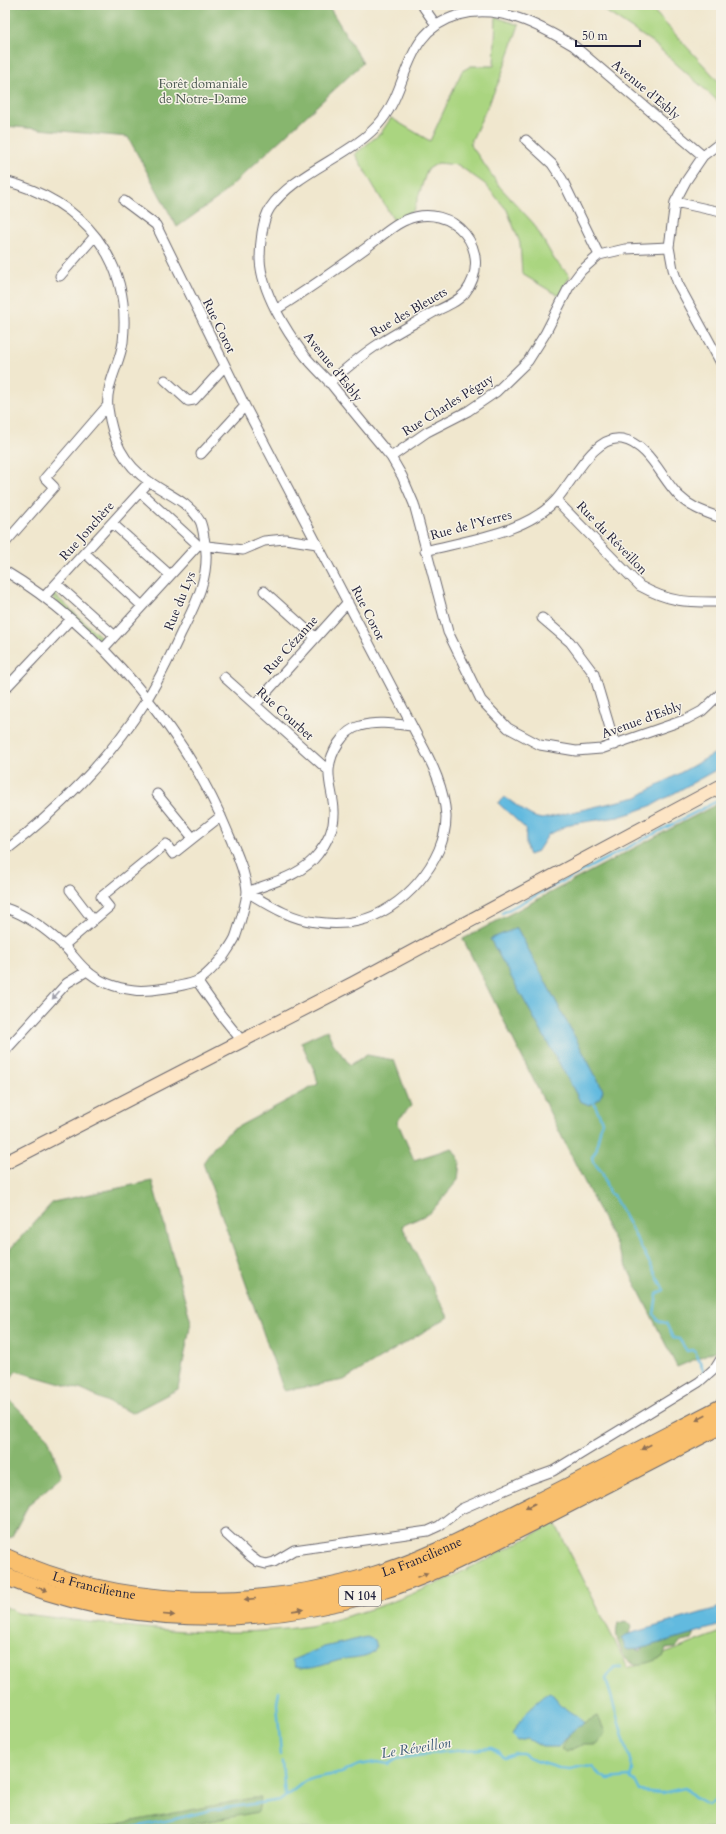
<svg xmlns="http://www.w3.org/2000/svg" width="726" height="1834" font-family="Cardo,serif">
  <style>
    .green { fill: #aad580; stroke: #667c5e }
    .forest { fill: #87b66e; stroke: #546c54 }
    .water { fill: #62badf; stroke: #426e8d }
    .lines { fill: none; stroke-linecap: round; stroke-linejoin: round }
    .stream { stroke: #62badf; stroke-width: 2.5 }
    .street-casing { stroke: #6a676e; stroke-width: 11 }
    .secondary-casing { stroke: #6a676e; stroke-width: 15 }
    .highway-casing { stroke: #6a676e; stroke-width: 19 }
    .street { stroke: #fff; stroke-width: 9 }
    .secondary { stroke: #fde5c5; stroke-width: 13 }
    .highway { stroke: #f9bf6d; stroke-width: 17 }
    .oneway { fill: #9c9ca7 }
    .oneway2 { fill: #8e7054 }
    .labels { text-anchor: middle; dominant-baseline: central; stroke-width: 3; stroke-linejoin: round; paint-order: stroke }
    .shield { fill: #f7f3e8; stroke: #62616f; stroke-width: 1 }
    .shield-label { font-size: 12px; font-weight: bold; fill: #22223b }
    .park-label { font-size: 13px; fill: #4b5850; stroke: #f7f3e8 }
    .street-label { font-size: 13px; fill: #22223b; stroke: #f7f3e8 }
    .water-label { font-size: 14px; font-style: italic; fill: #385774; stroke: #f7f3e8 }
  </style>
  <rect width="100%" height="100%" fill="#f7f3e8"/>
  <filter id="ink" filterUnits="userSpaceOnUse"><feTurbulence type="fractalNoise" baseFrequency=".025" numOctaves="2"/><feDisplacementMap in="SourceGraphic" scale="8" xChannelSelector="R" yChannelSelector="G"/><feConvolveMatrix kernelMatrix="1 2 1 2 8 2 1 2 1" color-interpolation-filters="sRGB"/></filter>
  <filter id="wash" filterUnits="userSpaceOnUse"><feTurbulence type="fractalNoise" baseFrequency=".012" numOctaves="4" result="noise"/><feDisplacementMap in="SourceGraphic" scale="16" xChannelSelector="R" yChannelSelector="G"/><feGaussianBlur stdDeviation="0.9" result="paint"/><feColorMatrix in="noise" values="0 0 0 0 0 0 0 0 0 0 0 0 0 0 0 0 0 1.4 0 .05"/><feComposite in="paint" operator="in"/></filter>
  <g filter="url(#wash)">
    <rect width="100%" height="100%" fill="#f0e7ce"/>
    <path class="green" d="M596 5H643L653 10 721 84V104L652 42Z
      M496 17 519 25 500 79 470 144 500 187 534 224 554 259 570 276 559 296 522 274 520 243 507 210 485 184 458 165 438 163 427 170 414 210 394 221 355 154 381 133 391 118 430 141 462 71 471 66H494Z
      M55 590 60 591 56 596 102 638 107 634 110 635 106 642 99 640 71 613 53 599V593Z
      M555 1523 628 1668 721 1632V1829H5V1606L17 1613C114 1625 212 1641 309 1626 321 1624 332 1620 344 1617 419 1597 487 1560 555 1523Z"/>
    <path class="forest" d="M5 5H328L363 63 218 198 177 227 128 137 5 126Z
      M721 802V1346L717 1350 677 1367 463 939Z
      M327 1030 333 1043 350 1065 367 1055 394 1060 411 1106 397 1121 414 1160 452 1148 460 1161 458 1180 430 1213 402 1226 448 1317 344 1380 284 1391 203 1163 214 1147 230 1131 318 1084 315 1072 301 1042Z
      M152 1181 191 1322 178 1389 132 1413 82 1390 16 1371 5 1386V1264L10 1249 53 1202Z
      M5 1395 48 1438 62 1476 29 1504 11 1538 5 1535Z
      M626 1621 632 1627 630 1633 624 1638 629 1647 641 1651 653 1639 695 1632 692 1640 681 1642 676 1648 666 1649 663 1657C644 1665 628 1671 620 1648 617 1638 615 1633 618 1623Z
      M598 1716 605 1732 603 1737 596 1745H582L566 1752 561 1749 573 1728Z
      M253 1798H261L258 1812 168 1829H91Z"/>
    <path class="water" d="M721 750V767L653 805 631 813 618 817 570 824 548 835 537 852 529 855C524 846 527 837 525 828L498 803 504 797C517 804 527 817 542 819L637 797Z
      M517 928 603 1090C601 1098 597 1102 589 1105L580 1101 490 939Z
      M721 1607V1625L640 1649 628 1650 625 1648 622 1638 626 1635Z
      M367 1637 374 1640 376 1647C375 1649 374 1651 373 1652 365 1658 353 1657 345 1659 328 1662 313 1672 295 1667L292 1660 324 1647Z
      M550 1692C555 1697 560 1704 566 1709 572 1714 579 1716 584 1723 573 1728 567 1737 559 1747H542L528 1739 518 1741 512 1735C517 1722 538 1697 550 1692Z"/>
    <g class="lines">
      <path class="stream" d="M502 913 721 799
        M594 1103 602 1121 597 1144V1148L592 1157 593 1162 602 1172 609 1193 613 1195 625 1217 664 1290 657 1294 654 1314 658 1321 666 1323 673 1338 679 1339 687 1351 692 1350 696 1353 704 1372
        M621 1667H614L606 1679 633 1770 631 1779
        M279 1691 277 1703 281 1755
        M282 1761 285 1797
        M124 1829 175 1819 211 1810 281 1800 305 1781 314 1778 341 1773 359 1765 377 1762 388 1764 396 1759 442 1752 491 1748 500 1752 503 1757 515 1753H523L533 1760 559 1768 570 1769 583 1766 592 1767 600 1775 608 1779 629 1777 635 1781 640 1791 662 1793 685 1788 697 1799 708 1805 721 1798"/>
    </g>
  </g>
  <g filter="url(#ink)">
    <g class="lines">
      <g class="street-casing">
        <path id="street" d="M422 5 436 25
          M526 140 552 164 562 179 599 255
          M721 142 703 156 686 181 675 202 669 247 673 269 678 284 721 363
          M703 156 574 46C541 26 499 3 459 15 403 31 411 82 382 120 354 156 295 171 270 208 262 220 260 245 260 259 261 291 286 331 305 356 313 366 323 375 331 384 351 409 371 433 391 457L402 476 414 504 448 632 481 700 508 728 540 745 576 751 601 749 687 719 702 711 721 693
          M5 181C83 201 132 259 123 342 120 364 105 385 108 408 112 439 123 464 150 482 168 495 188 501 200 521 202 525 203 531 204 537 212 572 197 602 181 633 170 657 158 682 144 704 109 759 57 811 5 851
          M124 201 156 225 245 406 420 741C433 765 444 788 446 816 447 861 401 912 358 921 345 924 330 924 316 922 290 919 269 905 247 892
          M675 202 721 212
          M60 276 95 236
          M277 309C307 290 337 269 366 248 378 239 393 225 406 220 453 200 496 252 465 293 457 302 445 307 434 312 417 322 399 331 382 342 363 353 346 369 329 383
          M165 380 188 401 194 400 225 366
          M201 454 245 406
          M391 457 427 432 468 411 496 392 528 361 545 334 569 287 581 271 599 255 625 249 669 247
          M140 492 198 545
          M556 500 640 586C671 603 687 602 721 602
          M112 523 170 575
          M5 543 54 487 45 478 108 405
          M425 551C467 540 526 533 556 500 572 483 594 434 622 439 649 444 661 478 679 496 691 508 705 512 721 518
          M85 553 142 606
          M5 571C99 627 188 734 229 835 236 851 246 874 247 891 247 900 238 930 235 938 232 944 227 951 223 957 215 965 209 974 199 980 188 986 146 992 134 990 117 988 99 982 86 970 78 963 72 954 64 946 47 930 27 915 5 908
          M57 584 115 636
          M264 591 315 637
          M44 597 149 482
          M542 618 570 642 594 674 615 745
          M103 649 198 545 243 550 264 541 285 539 317 544
          M224 677 329 771
          M5 689 71 619
          M255 705 348 602
          M157 794 193 838
          M70 890 93 920
          M247 892C270 883 302 876 318 854 326 844 334 829 334 815 335 800 328 785 329 770 330 753 343 730 360 726 376 721 395 724 411 726
          M63 946 109 907 101 897 166 844 173 854 221 816
          M197 981 221 1015 242 1041
          M5 1051 67 983 87 971
          M225 1533 250 1556 258 1562 266 1564 274 1562 294 1550 428 1531 439 1526 461 1509 528 1480 553 1471 699 1382 716 1367 721 1359"/>
      </g>
      <g class="secondary-casing">
        <path id="secondary" d="M5 1163 354 983 721 786"/>
      </g>
      <g class="highway-casing">
        <g id="highway">
          <path id="s1" d="M5 1557C119 1610 253 1612 372 1576 428 1560 478 1532 530 1506 594 1474 657 1441 721 1408"/>
          <path d="M5 1576C122 1625 255 1628 376 1592 433 1575 485 1546 537 1520 598 1488 660 1457 721 1425"/>
        </g>
      </g>
      <use href="#street" class="street"/>
      <use href="#secondary" class="secondary"/>
      <use href="#highway" class="highway"/>
    </g>
    <defs><path id="oneway-solid" d="M-6-.8H1V-3.2L6.5 0L1 3.2V.8H-6Z"/></defs>
    <use class="oneway" href="#oneway-solid" transform="translate(56 995) rotate(132)"/>
    <g class="oneway2">
      <use href="#oneway-solid" transform="translate(701 1418) rotate(153)"/>
      <use href="#oneway-solid" transform="translate(646 1447) rotate(153)"/>
      <use href="#oneway-solid" transform="translate(530 1506) rotate(153)"/>
      <use href="#oneway-solid" transform="translate(423 1575) rotate(-22)"/>
      <use href="#oneway-solid" transform="translate(42 1589) rotate(17)"/>
      <use href="#oneway-solid" transform="translate(250 1599) rotate(175)"/>
      <use href="#oneway-solid" transform="translate(298 1610) rotate(-8)"/>
      <use href="#oneway-solid" transform="translate(169 1615) rotate(5)"/>
    </g>
  </g>
  <g class="labels">
    <rect class="shield" x="339" y="1586" width="42" height="20" rx="3"/>
    <g class="shield-label">
      <text x="360" y="1596">N 104</text>
    </g>
    <g class="park-label">
      <text x="203" y="84">Forêt domaniale<tspan x="203" dy="15">de Notre-Dame</tspan></text>
    </g>
    <g class="street-label">
      <text transform="translate(646 90) rotate(40)">Avenue d'Esbly</text>
      <text transform="translate(409 312) rotate(-30)">Rue des Bleuets</text>
      <text transform="translate(219 326) rotate(64)">Rue Corot</text>
      <text transform="translate(333 367) rotate(51)">Avenue d'Esbly</text>
      <text transform="translate(448 405) rotate(-32)">Rue Charles Péguy</text>
      <text transform="translate(471 525) rotate(-15)">Rue de l'Yerres</text>
      <text transform="translate(87 531) rotate(-48)">Rue Jonchère</text>
      <text transform="translate(612 538) rotate(46)">Rue du Réveillon</text>
      <text transform="translate(180 601) rotate(-68)">Rue du Lys</text>
      <text transform="translate(368 613) rotate(63)">Rue Corot</text>
      <text transform="translate(291 645) rotate(-48)">Rue Cézanne</text>
      <text transform="translate(285 714) rotate(42)">Rue Courbet</text>
      <text transform="translate(642 720) rotate(-20)">Avenue d'Esbly</text>
      <text stroke="none"><textPath href="#s1" startOffset="429">La Francilienne</textPath></text>
      <text stroke="none"><textPath href="#s1" startOffset="94">La Francilienne</textPath></text>
    </g>
    <g class="water-label">
      <text transform="translate(416 1748) rotate(-9)">Le Réveillon</text>
    </g>
  </g>
  <rect width="726" height="1834" fill="none" stroke="#f7f3e8" stroke-width="20"/>
  <path d="M576 40v6h64v-6" fill="none" stroke="#22223b" stroke-width="2"/>
  <text x="582" y="40" font-size="12" fill="#22223b" stroke="#f7f3e8" stroke-width="3" paint-order="stroke">50 m</text>
</svg>
